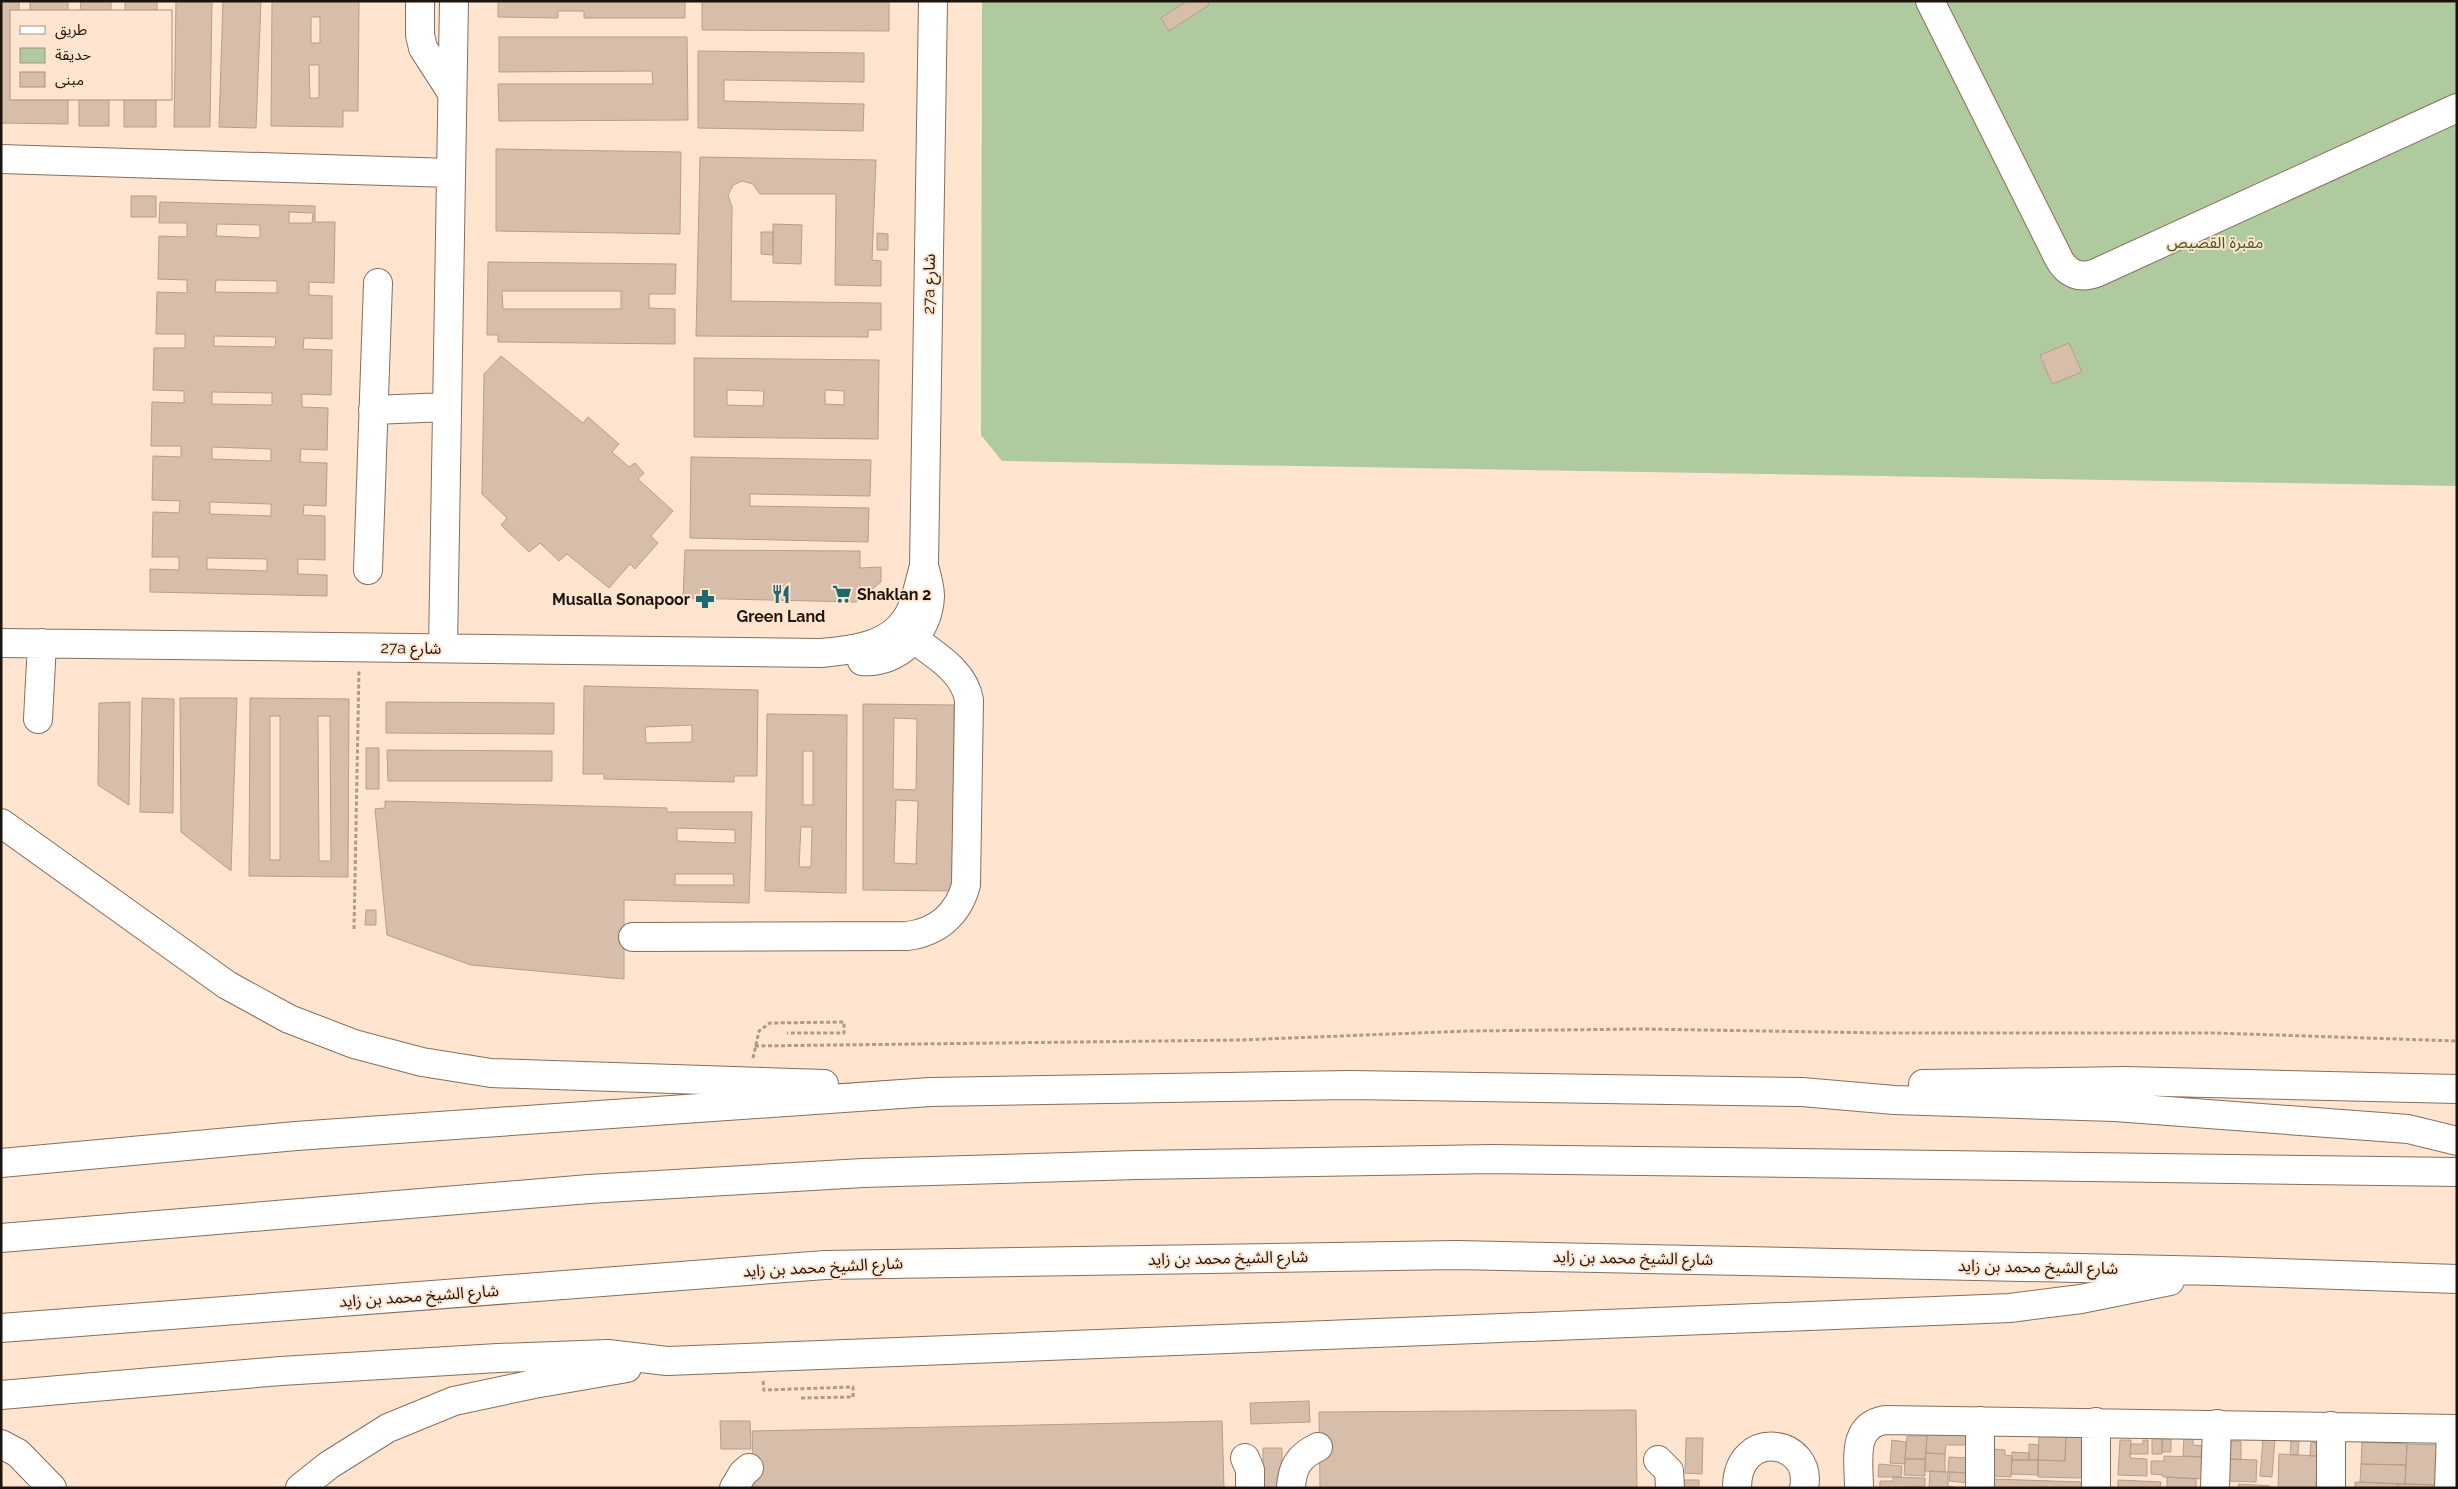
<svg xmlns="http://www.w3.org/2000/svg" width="2458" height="1489" font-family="Raleway,'Noto Sans Arabic',sans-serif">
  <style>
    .green { fill: #afca9f }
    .building { fill: #d7beaa; stroke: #b69e8b; fill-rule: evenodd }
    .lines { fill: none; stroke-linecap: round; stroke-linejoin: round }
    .minor-casing { stroke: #856e5c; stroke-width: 30 }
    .major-casing { stroke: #856e5c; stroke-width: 30 }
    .highway-casing { stroke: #856e5c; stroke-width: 30 }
    .path { stroke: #ad9a8a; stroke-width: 3; stroke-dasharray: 4 2.5; stroke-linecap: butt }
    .minor { stroke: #fff; stroke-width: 28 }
    .major { stroke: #fff; stroke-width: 28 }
    .highway { stroke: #fff; stroke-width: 28 }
    .labels { text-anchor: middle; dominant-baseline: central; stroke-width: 4; stroke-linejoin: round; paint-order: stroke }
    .park-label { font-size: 16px; fill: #395e1e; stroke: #ffe5d0 }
    .street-label { font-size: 16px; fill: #1c140c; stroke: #ffe5d0 }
    .poi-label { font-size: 16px; font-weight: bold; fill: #1c140c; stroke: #ffe5d0; text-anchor: start }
  </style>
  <rect width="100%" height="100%" fill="#ffe5d0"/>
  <path class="green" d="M982 1H2457V486L1002 461 981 435Z"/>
  <path class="building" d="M1 1H19V11H11V99H68V124L1 123Z
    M30 1H68V11H30Z
    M81 1H111V11H80Z
    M125 1H157V11H125Z
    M176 1H212L210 127H174Z
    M223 1H261L256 128 219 127Z
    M272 1H359L358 111H343V127L271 126ZM311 17H320V43H311ZM309 65H319V98H310Z
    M498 1H685V18H584V11H558V18L498 17Z
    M702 1H889V31L702 30Z
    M1187 1H1207L1209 5 1169 31 1161 18Z
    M499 37H687L688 120 499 121 498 84H653L652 71 499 72Z
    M698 51 864 53V82L724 80V101L864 104 863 131 698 128Z
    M79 99H109V126H79Z
    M124 99H156V127H124Z
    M496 149 681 152 680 234 496 231Z
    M700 157 876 160 872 260 881 261V286L835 285 836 194H760L753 184 742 181 733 185 728 195 732 207 731 301 881 303V330H868V337L696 336Z
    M131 196H156V217H131Z
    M160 202 315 206V222H335L334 283 309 282V295L332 296V339L304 338 303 349 332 350 331 395 302 394V407L328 408 327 450 301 449 300 462 327 463 326 506 304 505 303 515 325 516V560L298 559V574L327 575V596L150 592V569L179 570V557H152L153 512 179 513 180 501 152 500 153 456 181 457V446H151L152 402 184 403V391L153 390 154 348H185V334H156L157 292 187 293V280L158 279 159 236 187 237V223H159ZM289 212 313 213 312 223H289ZM217 224 260 225V238L216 236ZM216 280 277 281V293L215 292ZM214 336 276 337 275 347 214 346ZM212 392 272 393V405L212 404ZM212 447 271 449V461L212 459ZM210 502 271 504V516L210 514ZM207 558 267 559V571L207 569Z
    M773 224 802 225 801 264 773 263Z
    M761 232H773V255L761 254Z
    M877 233 888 234V250H877Z
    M488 262 676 264 675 294H649V308L675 309V344L498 342V335H487ZM502 291H621V309H503Z
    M2069 343 2082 372 2052 384 2040 355Z
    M501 356 583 423 588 417 619 444 612 452 629 467 635 463 644 473 638 479 673 511 651 536 658 543 635 569 630 564 609 588 567 554 559 561 540 543 529 552 501 525 507 518 482 494 484 374Z
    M694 358 879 360 878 439 694 437ZM727 390 764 391 763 406 727 405ZM825 390 844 391V405L825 404Z
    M691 457 871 460 870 496 750 494V506L869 508 868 542 690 538Z
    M685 550 860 551V568L881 567V582L856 602 683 598Z
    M584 686 758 690 757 776H734V782L604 779V774H583ZM692 725V742L646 743 645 727Z
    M142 698 174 699 173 813 140 812Z
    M180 698H237L231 871 181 832Z
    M250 698 349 699 348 877 249 876ZM270 716H280V860H270ZM318 716H330L331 861H319Z
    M130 702 129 805 98 785 99 703Z
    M386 702 554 703V734L386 733Z
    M863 704 954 705V891L863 890ZM894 718 917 719 916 790 893 789ZM896 800 918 801 916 864 894 863Z
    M767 714 847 715 846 893 765 891ZM803 751H813V805H803ZM801 827H812L811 867H799Z
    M366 748H379V789H366Z
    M387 750 552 751V781H388Z
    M385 801 667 808V812H752L749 903 624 900V979L471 965 387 935 375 809 385 808ZM677 828 735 830V843L677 841ZM675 874H733L734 885H675Z
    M366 910H376V925H365Z
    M1309 1401 1310 1422 1251 1424 1250 1403Z
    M1636 1410 1637 1488H1320L1319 1412Z
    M720 1421H750L751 1449H721Z
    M1222 1421 1224 1488H754L752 1431Z
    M1927 1432 1967 1434 1966 1445H1946L1945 1454 1926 1453Z
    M2039 1432 2066 1433 2065 1461 2038 1460Z
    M2152 1435H2163L2162 1454H2152Z
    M1907 1436H1927L1925 1459H1905Z
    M2066 1436 2083 1437 2082 1478 2038 1477V1460L2065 1461Z
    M2184 1436H2193V1445L2205 1446V1457L2183 1456Z
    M1686 1438H1703L1702 1474 1685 1473Z
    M2162 1438 2171 1439V1452H2162Z
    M2263 1438 2275 1439 2272 1477 2260 1476Z
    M1892 1440 1906 1442 1905 1464 1890 1463Z
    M2120 1440H2131L2130 1458 2147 1459V1476L2118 1475Z
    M2143 1440H2148V1454H2130L2131 1444H2143Z
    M2231 1441H2241V1460L2230 1459Z
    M2291 1441H2299L2298 1455H2290Z
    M2311 1442 2318 1443 2317 1456H2310Z
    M2362 1442 2407 1444 2406 1465 2361 1464Z
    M2029 1444 2039 1445 2038 1460H2029Z
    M2407 1444 2441 1445 2440 1485 2405 1484Z
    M1263 1448H1282V1488H1263Z
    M1993 1449 2005 1450V1455L2012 1456 2011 1477 1992 1476Z
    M2012 1452 2029 1453V1460H2012Z
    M1926 1453 1945 1454V1472L1925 1471Z
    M2279 1454 2317 1456 2316 1488H2278Z
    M2164 1456 2205 1457V1479L2163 1477V1475L2151 1474V1461H2164Z
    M1949 1457 1970 1458 1969 1473 1948 1472Z
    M1905 1459H1925V1476L1904 1475Z
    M2230 1459 2257 1460 2256 1482 2229 1481Z
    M2012 1460H2038V1475L2011 1474Z
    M1879 1464 1902 1466 1901 1477H1878Z
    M2361 1464 2406 1465 2405 1484 2360 1482Z
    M1930 1471 1948 1472V1486L1959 1488H1929Z
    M1950 1472 1969 1473 1968 1483 1949 1481Z
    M1893 1477 1925 1478V1486L1880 1488V1481H1893Z
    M2167 1477 2196 1479V1488H2167Z
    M1993 1479 2081 1482V1488H1993Z
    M1681 1480H1699V1488H1681Z
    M2118 1480 2161 1482 2160 1488H2118Z
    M2355 1482 2398 1484V1488H2355Z
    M2239 1484 2270 1486V1488H2238Z
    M2398 1484 2440 1485V1488H2398Z"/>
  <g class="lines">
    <g class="minor-casing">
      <path id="minor" d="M420 1V35L423 48 452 93
        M1930 1 2059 259C2067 274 2080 279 2096 273L2457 108
        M1 159 451 173
        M373 410 447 407
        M368 570 378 283
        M1 643 821 653C855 650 895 646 911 610 917 596 920 580 924 566
        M443 648 454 1
        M862 661C899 664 929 632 930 596 930 586 927 576 924 566L933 1
        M38 719 42 643
        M633 937 907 936C937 932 958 915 966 885L969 700C964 671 936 656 914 639
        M2096 1422V1488
        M1245 1458 1250 1470V1488
        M1658 1460 1669 1471 1670 1488
        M734 1488 743 1473 749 1468
        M1291 1488C1292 1467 1299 1456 1318 1447
        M1737 1488C1737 1427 1814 1439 1804 1488
        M1859 1488C1859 1460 1851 1426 1885 1420L2457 1429
        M1980 1488V1421
        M2215 1488 2217 1424
        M2331 1488V1426
        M2449 1488 2451 1429"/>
    </g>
    <g class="major-casing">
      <path id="major" d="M1 1444 18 1453 52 1488"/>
    </g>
    <g class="highway-casing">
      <path id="highway" d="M1 823 227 985 289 1019 354 1044 422 1062 491 1073 824 1084
        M1923 1084 2125 1081 2457 1089
        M1 1163 296 1136 930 1092 1350 1085 1802 1092 1894 1100 2115 1107 2408 1129 2457 1141
        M1 1238 589 1189 863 1173 1137 1165 1493 1159 2457 1172
        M1 1328 825 1265 1456 1255 2218 1271 2457 1279
        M1 1395 281 1371 498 1358 608 1354 667 1361 2010 1308 2081 1299 2170 1281
        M300 1488 329 1465 388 1428 454 1401 534 1384 627 1368"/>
    </g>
    <path class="path" d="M354 929 359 670
      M755 1046 1240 1040 1467 1031 1642 1029 1885 1033H2215L2457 1041
      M753 1058 759 1031 770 1023 844 1022V1033H787
      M763 1381 764 1390 853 1387V1397L799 1398"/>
    <use href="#minor" class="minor"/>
    <use href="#major" class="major"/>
    <use href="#highway" class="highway"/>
  </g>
  <defs>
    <g id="restaurant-bare" transform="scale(1.5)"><path d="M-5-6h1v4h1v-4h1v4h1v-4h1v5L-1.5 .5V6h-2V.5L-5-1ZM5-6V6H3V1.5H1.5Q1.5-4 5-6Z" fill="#1d6970" stroke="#ffe5d0" stroke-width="2.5" paint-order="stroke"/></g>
    <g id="supermarket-bare" transform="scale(1.5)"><path d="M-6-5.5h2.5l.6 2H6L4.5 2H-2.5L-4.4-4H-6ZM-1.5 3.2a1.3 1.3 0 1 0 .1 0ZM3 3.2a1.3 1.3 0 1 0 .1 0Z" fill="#1d6970" stroke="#ffe5d0" stroke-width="2.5" paint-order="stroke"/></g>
    <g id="pharmacy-bare" transform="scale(1.5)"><path d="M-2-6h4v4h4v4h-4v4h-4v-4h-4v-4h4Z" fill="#1d6970" stroke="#ffe5d0" stroke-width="2.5" paint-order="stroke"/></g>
  </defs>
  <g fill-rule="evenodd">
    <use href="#restaurant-bare" x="781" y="594"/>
    <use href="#supermarket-bare" x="842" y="594"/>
    <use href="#pharmacy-bare" x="705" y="599"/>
  </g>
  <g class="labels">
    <g class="park-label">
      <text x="2215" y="242">مقبرة القصيص</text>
    </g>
    <g class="street-label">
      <text transform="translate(929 284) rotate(-89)">27a شارع</text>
      <text transform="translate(411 648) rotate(1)">27a شارع</text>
      <text transform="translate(1228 1258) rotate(-1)">شارع الشيخ محمد بن زايد</text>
      <text transform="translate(1633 1258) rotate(1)">شارع الشيخ محمد بن زايد</text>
      <text transform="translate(823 1267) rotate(-3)">شارع الشيخ محمد بن زايد</text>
      <text transform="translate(2038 1267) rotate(1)">شارع الشيخ محمد بن زايد</text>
      <text transform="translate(419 1296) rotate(-4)">شارع الشيخ محمد بن زايد</text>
    </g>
    <g class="poi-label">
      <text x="857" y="594">Shaklan 2</text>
      <text x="690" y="599" text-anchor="end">Musalla Sonapoor</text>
      <text x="781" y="616" text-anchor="middle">Green Land</text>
    </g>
  </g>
  <rect width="2458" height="1489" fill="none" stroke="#1c140c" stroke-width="5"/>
  <rect x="10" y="10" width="162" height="90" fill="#ffe5d0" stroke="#a49182"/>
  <rect x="20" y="26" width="25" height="8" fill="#ffffff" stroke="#a49182"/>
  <text x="55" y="35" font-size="15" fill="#1c140c">طريق</text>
  <rect x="20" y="48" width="25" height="15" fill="#afca9f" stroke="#a49182"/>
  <text x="55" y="60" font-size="15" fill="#1c140c">حديقة</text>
  <rect x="20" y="72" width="25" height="15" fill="#d7beaa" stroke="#a49182"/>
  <text x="55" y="85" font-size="15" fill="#1c140c">مبنى</text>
</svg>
